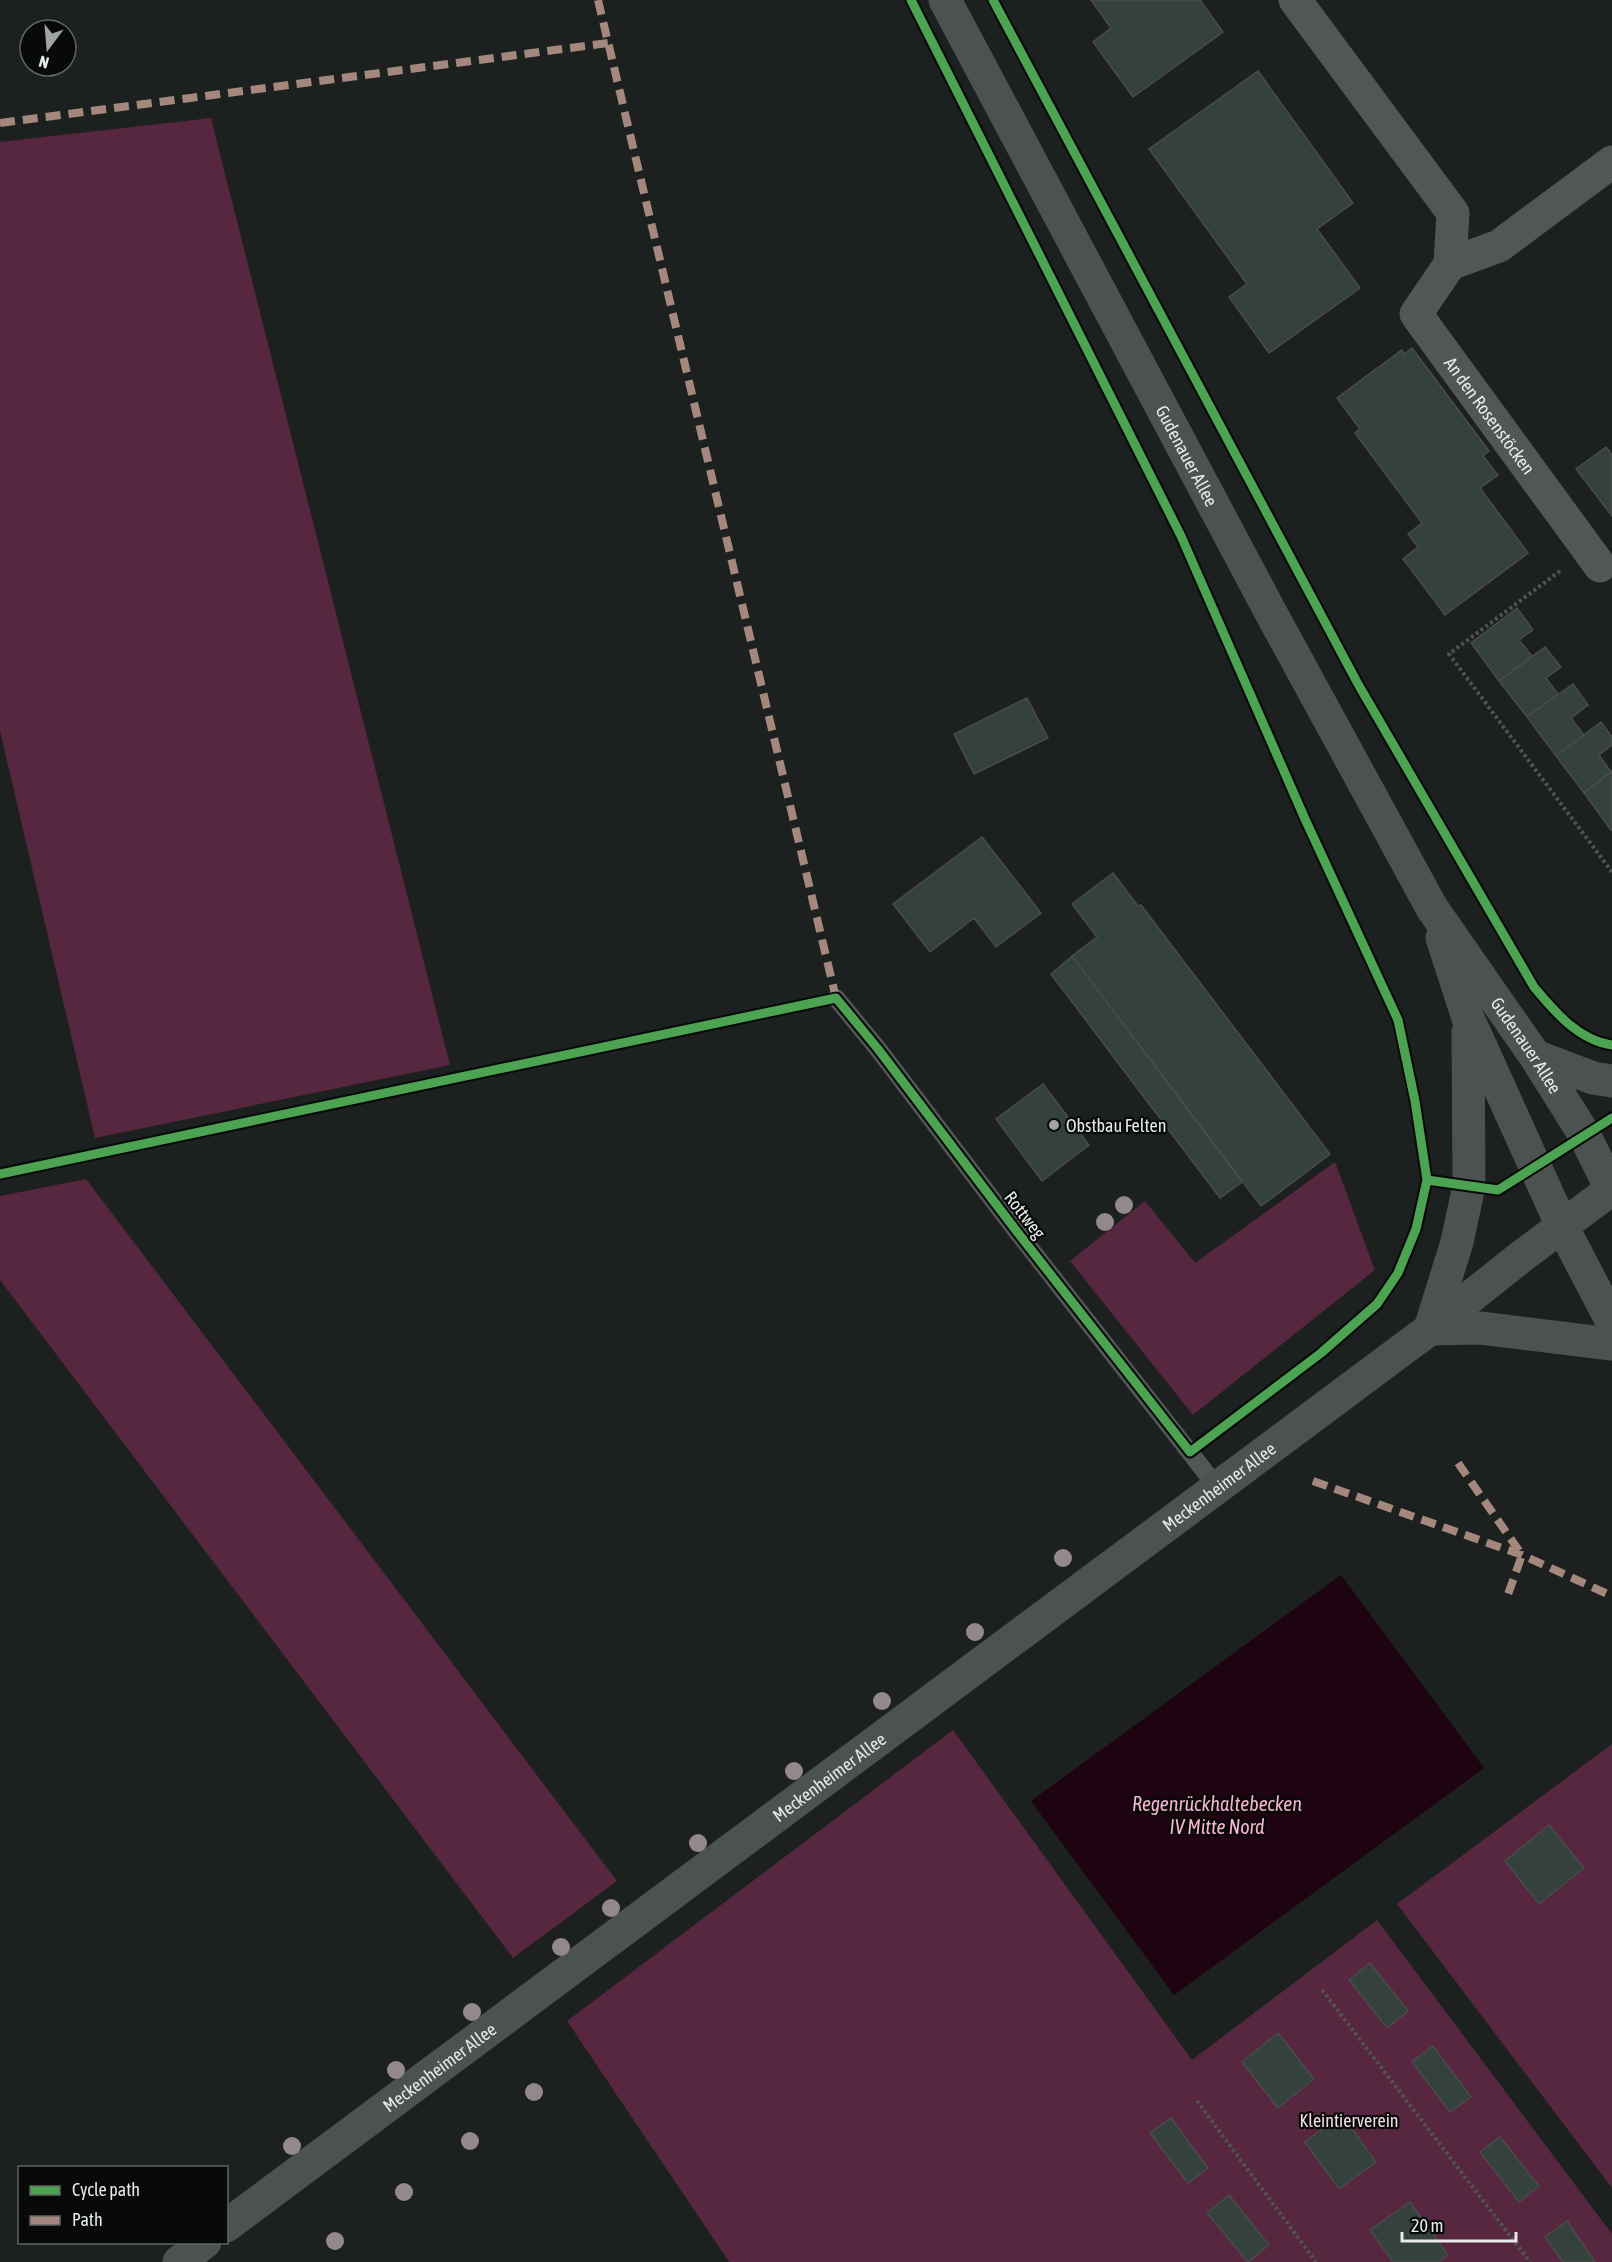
<svg xmlns="http://www.w3.org/2000/svg" width="1612" height="2262" font-family="'Asap Condensed',sans-serif">
  <style>
    .green { fill: #56273e }
    .water { fill: #1e0310 }
    .building { fill: #34413d; stroke: #494c4a; stroke-width: 1.5 }
    .lines { fill: none; stroke-linecap: round; stroke-linejoin: round }
    .path { stroke: #515352; stroke-width: 4; stroke-dasharray: 3 3; stroke-linecap: butt }
    .lane { stroke: #525654; stroke-width: 18 }
    .street { stroke: #525654; stroke-width: 33 }
    .secondary { stroke: #4b5250; stroke-width: 33 }
    .quiet { stroke: #a5887d; stroke-width: 8; stroke-dasharray: 15 8; stroke-linecap: butt }
    .cycleway-casing { stroke: #080a09; stroke-width: 13 }
    .cycleway { stroke: #4ca352; stroke-width: 9 }
    .tree { fill: #93888c }
    .poi-dot { fill: #9fa3a2; stroke: #080a09; stroke-width: 2 }
    .labels { text-anchor: middle; dominant-baseline: central; stroke-width: 4.5; stroke-linejoin: round; paint-order: stroke }
    .street-label { font-size: 18px; fill: #e6eae9; stroke: #080a09 }
    .poi-label { font-size: 18px; fill: #e6eae9; stroke: #080a09; text-anchor: start }
    .park-label { font-size: 18px; fill: #f4dde6; stroke: #080a09 }
    .water-label { font-size: 20px; font-style: italic; fill: #f5b3cf; stroke: #080a09 }
  </style>
  <rect width="100%" height="100%" fill="#1c201e"/>
  <path class="green" d="M211 118 450 1065 95 1138 0 731V142Z
    M1335 1162 1375 1270 1193 1415 1070 1261 1145 1201 1195 1263Z
    M86 1179 617 1881 513 1958 0 1280V1196Z
    M953 1730 1192 2060 1377 1920 1612 2234V2262H729L567 2021Z
    M1612 1744V2188L1397 1904Z"/>
  <path class="water" d="M1341 1575 1484 1768 1174 1995 1031 1801Z"/>
  <path class="building" d="M1091 0H1200L1223 32 1133 97 1093 42 1111 28Z
    M1258 71 1353 203 1317 229 1360 288 1269 353 1229 297 1247 284 1149 149Z
    M1412 348 1489 451 1483 456 1498 475 1480 488 1528 553 1445 615 1403 559 1418 547 1408 534 1422 523 1355 433 1360 429 1337 398 1402 350 1404 354Z
    M1606 447 1612 455V516L1576 469Z
    M1517 608 1533 630 1519 640 1532 656 1499 681 1471 643Z
    M1545 647 1561 667 1546 678 1558 694 1527 717 1499 681Z
    M1573 684 1588 705 1571 718 1584 735 1556 756 1527 717Z
    M1027 698 1048 738 974 774 954 734Z
    M1601 722 1612 737V745L1599 755 1611 772 1584 793 1556 756Z
    M1612 771V829L1611 830 1584 793Z
    M982 837 1041 913 996 947 974 918 930 952 893 904Z
    M1113 873 1138 906 1141 905 1330 1154 1261 1206 1072 956 1097 937 1072 904Z
    M1072 956 1242 1182 1220 1198 1051 974Z
    M1043 1084 1089 1145 1042 1181 996 1119Z
    M1549 1825 1584 1868 1539 1904 1505 1861Z
    M1370 1963 1408 2011 1387 2028 1349 1980Z
    M1278 2033 1314 2079 1278 2108 1242 2062Z
    M1433 2046 1471 2097 1450 2112 1412 2062Z
    M1342 2115 1376 2162 1339 2189 1305 2142Z
    M1171 2118 1208 2168 1188 2183 1150 2133Z
    M1500 2137 1539 2186 1519 2202 1480 2152Z
    M1229 2195 1269 2245 1248 2262 1207 2213Z
    M1410 2202 1448 2255 1438 2262H1393L1370 2230Z
    M1567 2221 1595 2262H1563L1545 2237Z"/>
  <g class="lines">
    <path class="path" d="M1560 571 1449 654 1612 872
      M1322 1990 1530 2262
      M1197 2101 1316 2262"/>
    <path class="lane" d="M836 998 878 1049 1018 1233 1217 1487"/>
    <g class="street">
      <path d="M1295 0 1453 213 1450 264 1499 246 1612 162"/>
      <path id="s1" d="M1450 264 1416 314 1600 566"/>
    </g>
    <g class="secondary">
      <path id="s2" d="M945 0 1271 613 1432 908 1535 1056 1584 1134 1612 1191"/>
      <path d="M1442 938 1468 1018 1562 1226 1612 1322"/>
      <path d="M1535 1056 1593 1078 1612 1081"/>
      <path d="M1430 1329 1457 1242 1469 1186 1468 1032"/>
      <path d="M1430 1329 1480 1328 1612 1344"/>
      <path id="s3" d="M226 2226 1430 1329 1522 1256 1612 1189"/>
      <path d="M179 2262 205 2242"/>
    </g>
    <path class="quiet" d="M598 0 836 998 831 999
      M0 123 608 43
      M1458 1463 1522 1555 1506 1600
      M1313 1481 1522 1555 1612 1596"/>
    <g class="cycleway-casing">
      <path id="cycleway" d="M993 0 1358 684 1534 987C1554 1011 1578 1040 1612 1045
        M0 1174 836 998 878 1049 1018 1233 1190 1452 1321 1353 1377 1304 1398 1273 1416 1229 1427 1180 1415 1101 1398 1020 1305 819 1181 536 911 0
        M1427 1180 1498 1190 1612 1118"/>
    </g>
    <use href="#cycleway" class="cycleway"/>
  </g>
  <g class="tree">
    <circle cx="1124" cy="1205" r="9"/>
    <circle cx="1105" cy="1222" r="9"/>
    <circle cx="1063" cy="1558" r="9"/>
    <circle cx="975" cy="1632" r="9"/>
    <circle cx="882" cy="1701" r="9"/>
    <circle cx="794" cy="1771" r="9"/>
    <circle cx="698" cy="1843" r="9"/>
    <circle cx="611" cy="1908" r="9"/>
    <circle cx="561" cy="1947" r="9"/>
    <circle cx="472" cy="2012" r="9"/>
    <circle cx="396" cy="2070" r="9"/>
    <circle cx="534" cy="2092" r="9"/>
    <circle cx="470" cy="2141" r="9"/>
    <circle cx="292" cy="2146" r="9"/>
    <circle cx="404" cy="2192" r="9"/>
    <circle cx="335" cy="2241" r="9"/>
  </g>
  <circle class="poi-dot" cx="1054" cy="1125" r="6"/>
  <g class="labels">
    <g class="street-label">
      <text stroke="none"><textPath href="#s1" startOffset="186">An den Rosenstöcken</textPath></text>
      <text stroke="none"><textPath href="#s2" startOffset="516">Gudenauer Allee</textPath></text>
      <text stroke="none"><textPath href="#s2" startOffset="1197">Gudenauer Allee</textPath></text>
      <text transform="translate(1025 1215) rotate(52)">Rottweg</text>
      <text stroke="none"><textPath href="#s3" startOffset="1238">Meckenheimer Allee</textPath></text>
      <text stroke="none"><textPath href="#s3" startOffset="752">Meckenheimer Allee</textPath></text>
      <text stroke="none"><textPath href="#s3" startOffset="266">Meckenheimer Allee</textPath></text>
    </g>
    <g class="poi-label">
      <text x="1066" y="1125">Obstbau Felten</text>
    </g>
    <g class="park-label">
      <text x="1349" y="2120">Kleintierverein</text>
    </g>
    <g class="water-label">
      <text x="1217" y="1803">Regenrückhaltebecken<tspan x="1217" dy="23">IV Mitte Nord</tspan></text>
    </g>
  </g>
  <rect x="18" y="2166" width="210" height="78" fill="#080a09" stroke="#616463" stroke-width="1.5"/>
  <rect x="30" y="2186" width="30" height="9" fill="#4ca352" stroke="#616463" stroke-width="1.5"/>
  <text x="72" y="2196" font-size="18" fill="#e6eae9">Cycle path</text>
  <rect x="30" y="2216" width="30" height="9" fill="#a5887d" stroke="#616463" stroke-width="1.5"/>
  <text x="72" y="2226" font-size="18" fill="#e6eae9">Path</text>
  <g transform="translate(48 48) rotate(196)"><circle r="28" fill="#080a09" stroke="#616463" stroke-width="1.5"/>
  <path d="M0-4.5L10 22L0 15L-10 22Z" fill="#9fa3a2"/>
  <text y="-9" font-size="16" font-weight="bold" text-anchor="middle" fill="#e6eae9">N</text>
  </g>
  <path d="M1402 2232v9h114v-9" fill="none" stroke="#e6eae9" stroke-width="3"/>
  <text x="1411" y="2232" font-size="18" fill="#e6eae9" stroke="#080a09" stroke-width="4.5" paint-order="stroke">20 m</text>
</svg>
